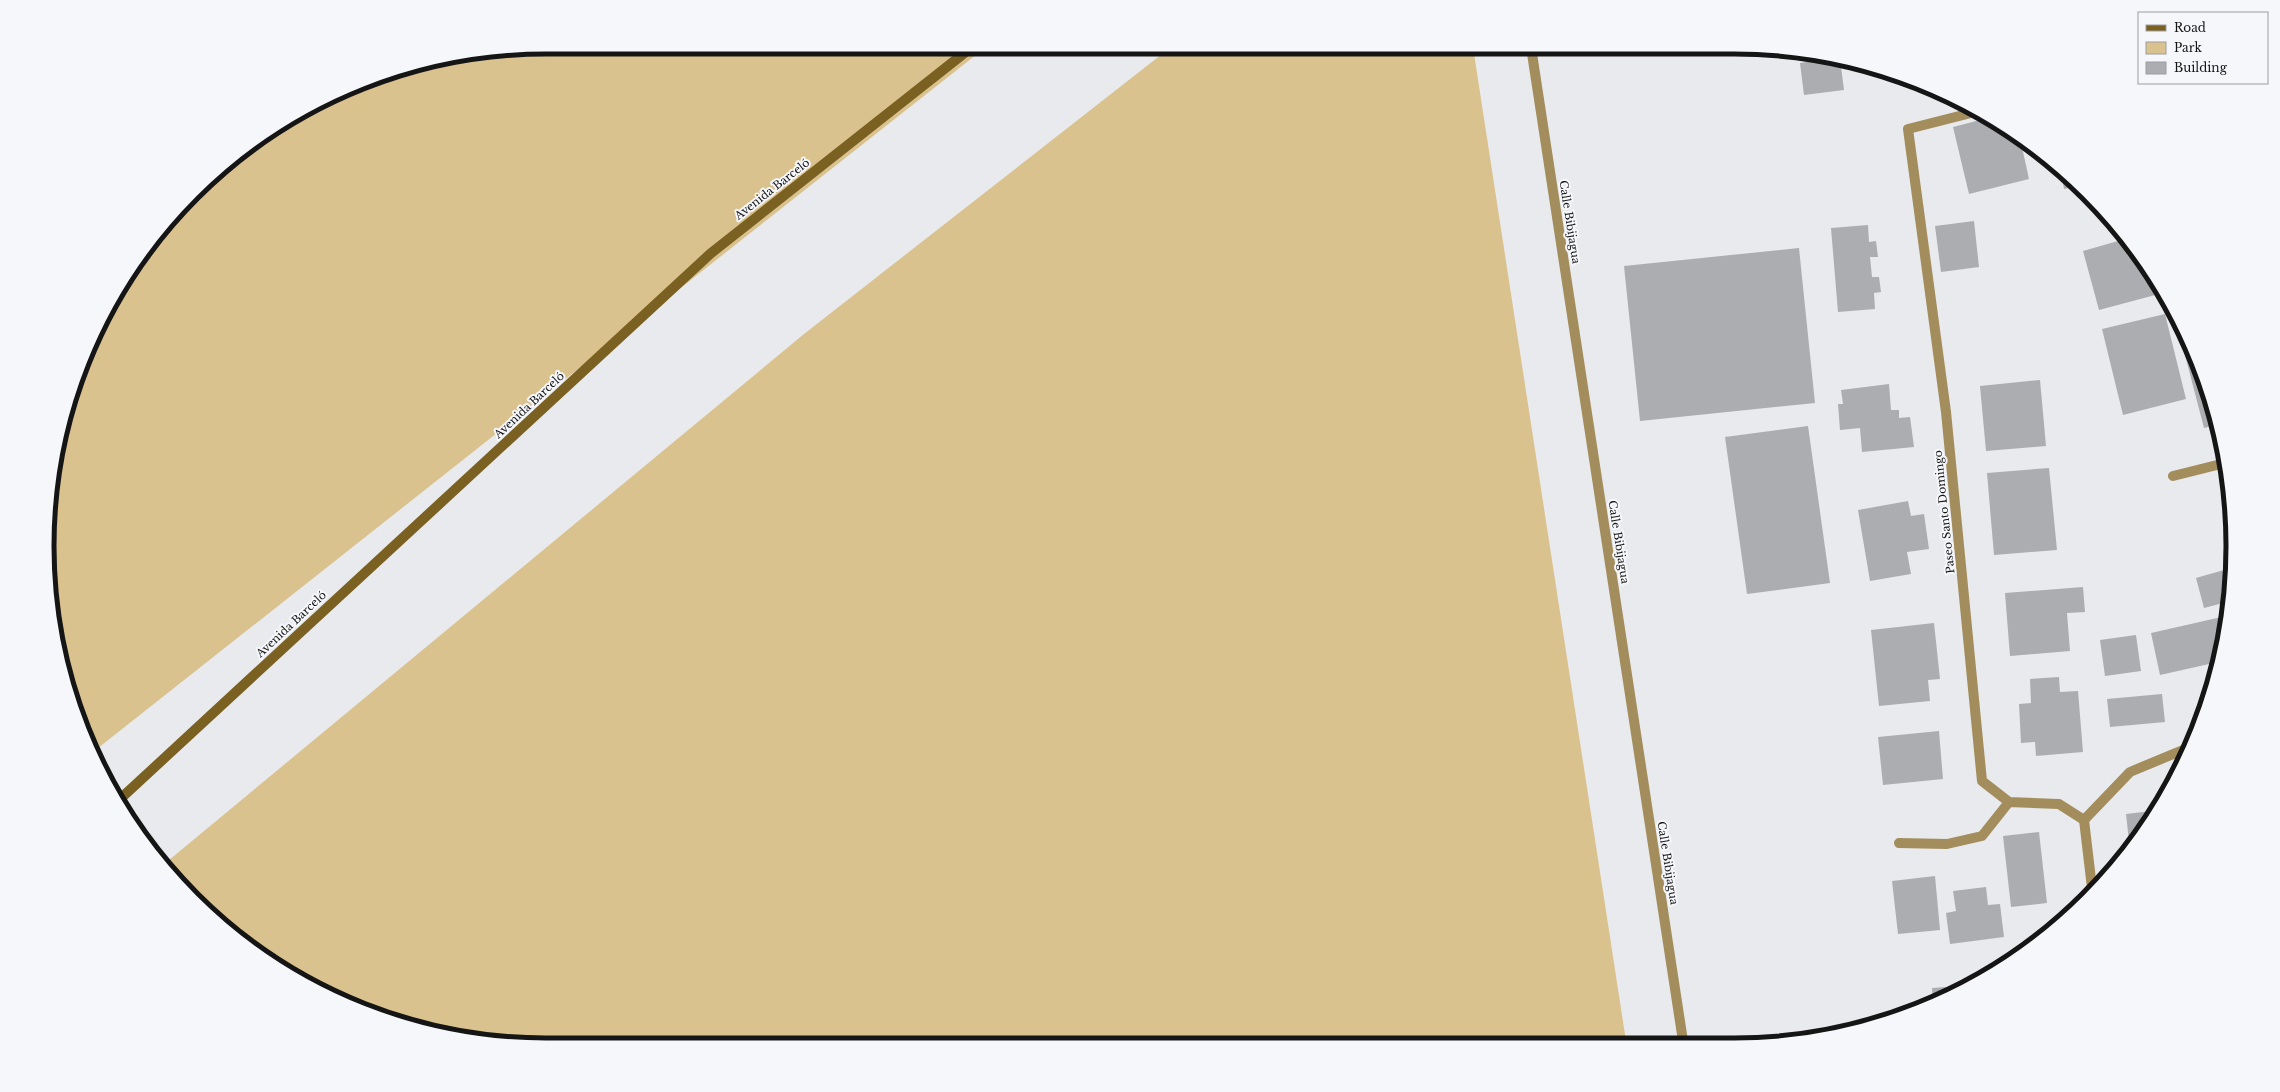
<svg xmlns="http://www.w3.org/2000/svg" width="2280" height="1092" font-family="'Libre Baskerville',serif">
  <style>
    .green { fill: #dac28f }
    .building { fill: #acadb0 }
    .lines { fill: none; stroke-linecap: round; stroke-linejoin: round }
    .lane { stroke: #a38d5c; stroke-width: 10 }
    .street { stroke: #a38d5c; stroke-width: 10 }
    .secondary { stroke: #7b6121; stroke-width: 10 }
    .labels { text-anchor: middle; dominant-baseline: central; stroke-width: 4; stroke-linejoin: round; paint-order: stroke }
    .street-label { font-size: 11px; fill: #151516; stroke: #f6f7fa }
    .rim { fill: none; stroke: #151516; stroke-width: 5 }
  </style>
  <rect width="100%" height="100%" fill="#e8eaed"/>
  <path class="green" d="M546 47H986L93 752 73 706 51 611 47 546 57 448 85 355 131 269 171 217 242 150 297 114 385 74 449 57Z
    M1171 47H1473L1626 1041 546 1045 448 1035 355 1007 269 961 193 899 163 865 804 334Z"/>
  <path class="building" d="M1835 58 1840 59 1844 90 1804 95 1800 63Z
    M1988 118 2020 138 2029 179 1969 194 1953 127Z
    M2061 172 2078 186 2064 189Z
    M1974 221 1979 267 1941 272 1935 226Z
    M1868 225 1869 242 1876 241 1878 257H1870L1872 277H1879L1881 292 1874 293 1875 309 1838 312 1831 228Z
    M2125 239 2149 269 2159 294 2099 310 2083 251Z
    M1799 248 1815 403 1640 421 1624 266Z
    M2165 314 2186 399 2123 415 2102 329Z
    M2184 335 2195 355 2216 425 2204 428 2180 336Z
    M2040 380 2046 446 1986 451 1980 386Z
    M1889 384 1891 410H1899V418L1910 417 1914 447 1862 452 1860 428 1840 430 1838 404H1843L1841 390Z
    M1808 426 1830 583 1747 594 1725 437Z
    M2049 468 2057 550 1994 555 1987 473Z
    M1908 501 1911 516 1924 514 1929 549 1907 552 1911 574 1870 581 1858 510Z
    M2231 568 2227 602 2204 608 2196 578Z
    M2083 587 2085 612 2067 613 2070 651 2010 656 2005 593Z
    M2226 616 2223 644 2218 662 2160 675 2151 633Z
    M1934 623 1940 679 1928 680 1930 701 1879 706 1871 630Z
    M2136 635 2141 671 2105 676 2100 640Z
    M2059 677 2060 692 2078 691 2083 752 2036 756 2035 742 2021 743 2019 704 2031 703 2030 679Z
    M2162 694 2165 722 2110 727 2107 699Z
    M1939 731 1943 779 1883 785 1878 737Z
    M2152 811 2130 850 2126 814Z
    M2039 832 2047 903 2011 907 2003 836Z
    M1935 876 1940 930 1898 934 1892 881Z
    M1986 887 1988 905 2000 904 2004 937 1950 944 1946 913 1956 911 1953 891Z
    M1961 986 1955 990 1933 1002 1932 988Z"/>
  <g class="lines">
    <path class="lane" d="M2084 820 2130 772 2190 747"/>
    <path class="street" d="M1531 47 1683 1041
      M1975 112 1908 129 1946 412 1982 781 2009 802 2059 804 2084 820 2092 888
      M2173 476 2225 463
      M1899 843 1947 844 1982 836 2009 802"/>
    <path class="secondary" d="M119 800 710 254 972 47"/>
  </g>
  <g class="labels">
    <g class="street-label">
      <text transform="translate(772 189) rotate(-38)">Avenida Barceló</text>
      <text transform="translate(1570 222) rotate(81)">Calle Bibijagua</text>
      <text transform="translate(529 405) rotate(-43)">Avenida Barceló</text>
      <text transform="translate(1944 512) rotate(-96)">Paseo Santo Domingo</text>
      <text transform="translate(1619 542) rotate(81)">Calle Bibijagua</text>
      <text transform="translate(291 624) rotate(-43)">Avenida Barceló</text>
      <text transform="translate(1668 863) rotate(81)">Calle Bibijagua</text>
    </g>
  </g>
  <path d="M0 0H2280V1092H0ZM546 54H1734A492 492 0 0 1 2226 546V546A492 492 0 0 1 1734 1038H546A492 492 0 0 1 54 546V546A492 492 0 0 1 546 54Z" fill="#f6f7fa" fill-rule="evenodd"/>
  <path class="rim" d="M546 54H1734A492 492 0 0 1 2226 546V546A492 492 0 0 1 1734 1038H546A492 492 0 0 1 54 546V546A492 492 0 0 1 546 54Z"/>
  <rect x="2138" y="12" width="130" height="72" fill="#f6f7fa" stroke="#9c9d9f"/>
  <rect x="2146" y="25" width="20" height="6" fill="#7b6121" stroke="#9c9d9f"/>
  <text x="2174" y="32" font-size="12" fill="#151516">Road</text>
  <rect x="2146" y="42" width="20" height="12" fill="#dac28f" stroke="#9c9d9f"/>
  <text x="2174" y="52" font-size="12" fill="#151516">Park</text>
  <rect x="2146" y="62" width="20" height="12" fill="#acadb0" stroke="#9c9d9f"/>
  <text x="2174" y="72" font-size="12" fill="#151516">Building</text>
</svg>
